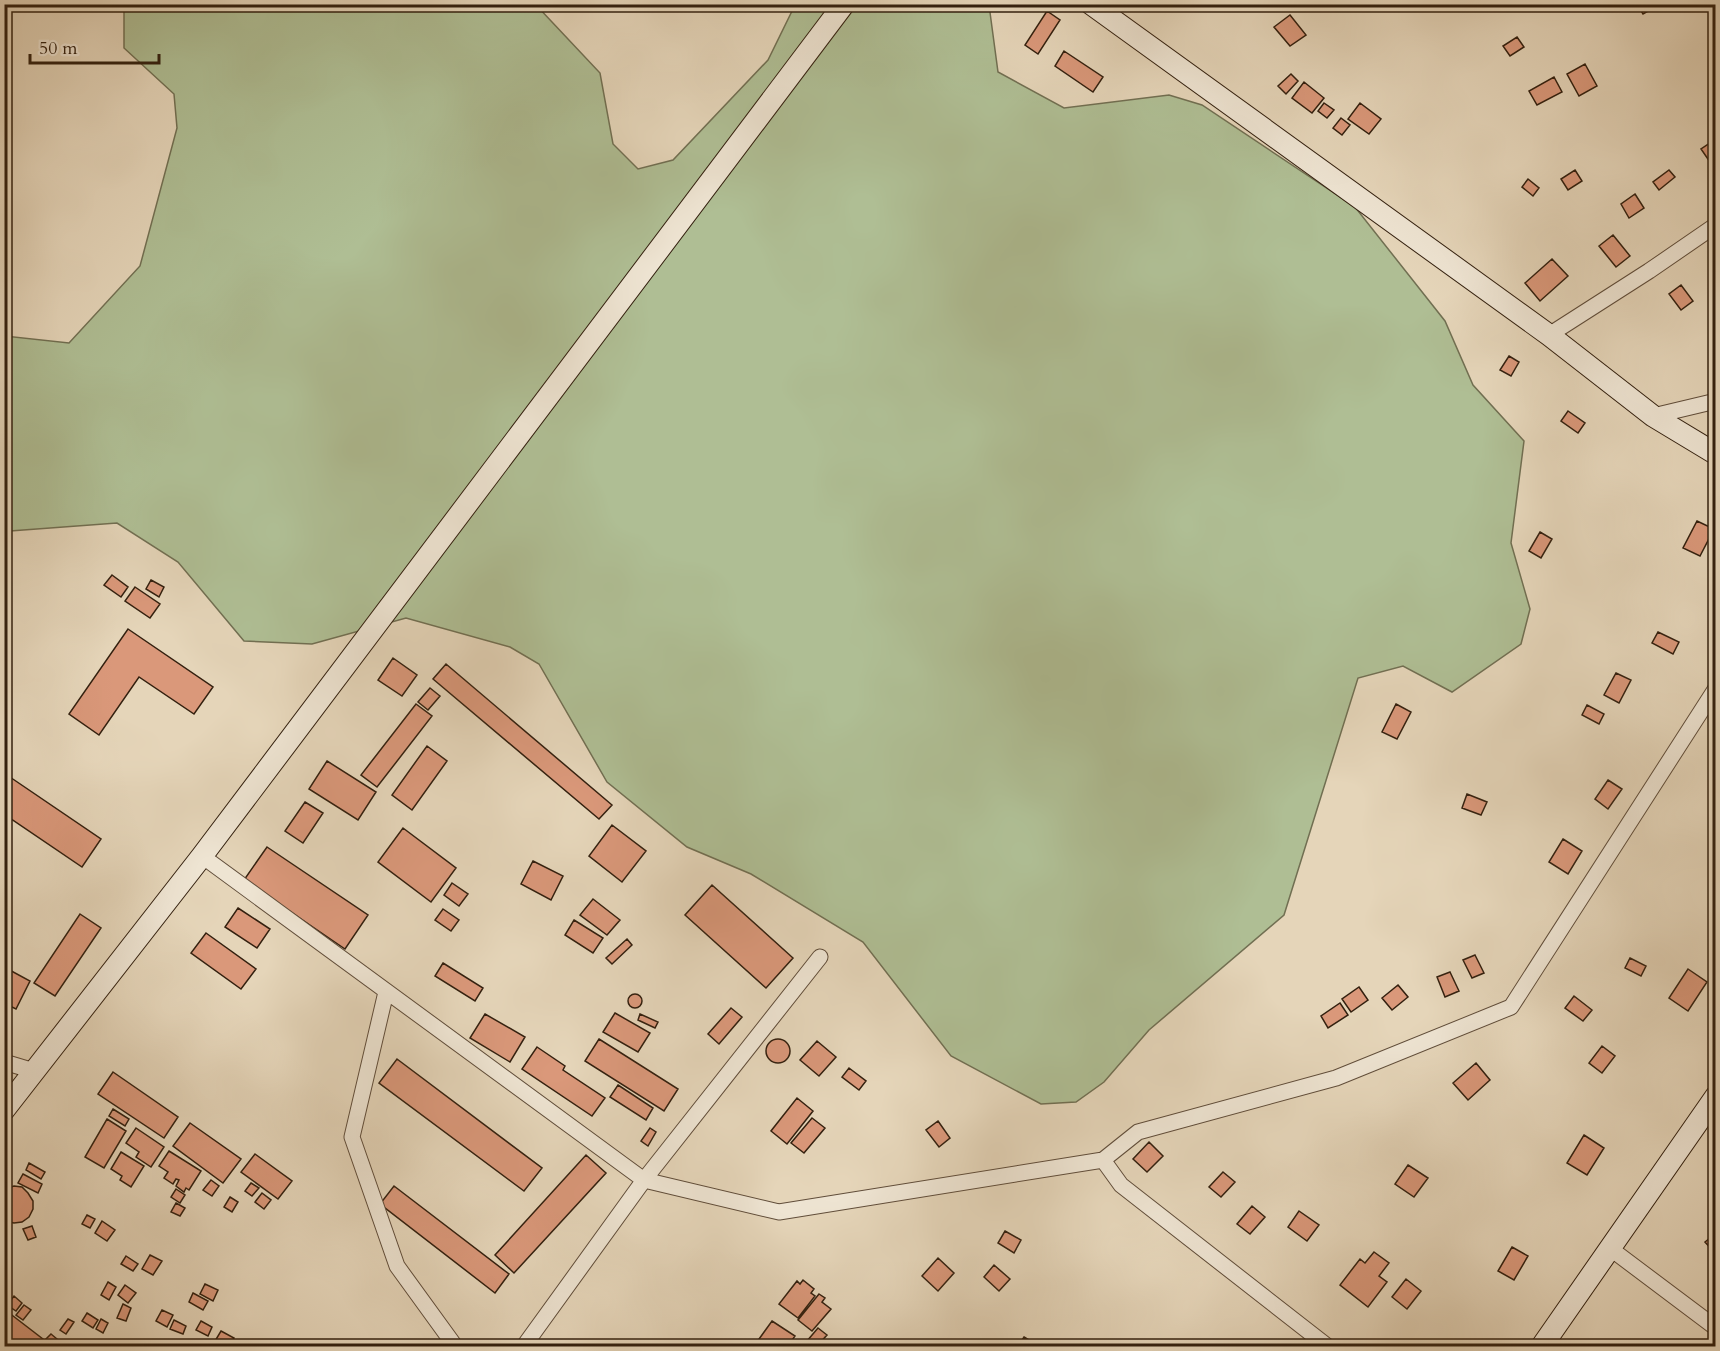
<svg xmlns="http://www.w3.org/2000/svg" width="1720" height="1351" font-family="Cardo,serif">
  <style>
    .green { fill: #afbe94; stroke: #716f52; stroke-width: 1.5 }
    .building { fill: #da987a; stroke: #33200f; stroke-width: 1.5 }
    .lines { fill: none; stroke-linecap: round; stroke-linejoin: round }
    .street-casing { stroke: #604d3a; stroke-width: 17 }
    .secondary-casing { stroke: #33200f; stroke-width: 23 }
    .street { stroke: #eee4d2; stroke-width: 15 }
    .secondary { stroke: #eee4d2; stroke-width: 21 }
  </style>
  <rect width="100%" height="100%" fill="#e5d5b9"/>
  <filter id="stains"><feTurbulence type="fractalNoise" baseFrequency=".00333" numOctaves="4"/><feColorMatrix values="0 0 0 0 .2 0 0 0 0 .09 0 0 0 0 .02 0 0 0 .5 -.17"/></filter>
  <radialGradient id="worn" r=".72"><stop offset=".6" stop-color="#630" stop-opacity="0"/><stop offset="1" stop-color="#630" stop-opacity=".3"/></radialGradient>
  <path class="green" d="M128 5H536L600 73 613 144 638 169 673 160 768 60 795 5H989L998 72 1064 108 1169 95 1202 105 1355 207 1445 321 1473 385 1524 441 1511 543 1530 609 1521 644 1452 692 1403 666 1358 678 1284 915 1149 1030 1104 1082 1076 1102 1041 1104 951 1056 863 942 751 874 687 847 607 782 539 664 510 647 406 618 312 644 244 641 178 562 117 523 10 531 5 534V336L69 343 140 266 177 128 174 94 124 48V12Z"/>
  <path class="building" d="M1637 4H1657V6L1643 14Z
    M1047 11 1060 20 1038 54 1025 45Z
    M1290 15 1306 35 1290 46 1274 27Z
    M1517 37 1524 47 1510 56 1503 46Z
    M1064 51 1103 77 1093 92 1055 66Z
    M1585 64 1597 86 1579 96 1567 74Z
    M1291 74 1298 81 1286 94 1278 86Z
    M1554 77 1562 92 1537 105 1529 91Z
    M1304 82 1324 98 1312 113 1292 98Z
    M1324 103 1334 110 1327 118 1318 111Z
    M1360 103 1381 119 1369 134 1348 119Z
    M1341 118 1350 125 1342 135 1333 128Z
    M1716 139V159L1710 162 1701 149Z
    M1575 170 1582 181 1568 190 1561 179Z
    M1669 170 1675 177 1659 190 1653 182Z
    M1528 179 1539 188 1533 196 1522 187Z
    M1635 194 1644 208 1629 218 1621 204Z
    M1613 235 1630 256 1616 267 1599 246Z
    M1552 259 1568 276 1540 301 1525 283Z
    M1681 285 1693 301 1681 310 1669 294Z
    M1509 356 1519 362 1511 376 1500 370Z
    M1568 411 1585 423 1578 433 1561 421Z
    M1697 521 1714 529 1700 556 1683 548Z
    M1540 532 1552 539 1541 558 1529 551Z
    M112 575 128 587 121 597 104 585Z
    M151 580 164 587 159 597 146 589Z
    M135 587 160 604 150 618 125 601Z
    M128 629 213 687 194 714 139 677 99 735 69 714Z
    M1658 632 1679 642 1673 654 1652 643Z
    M393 658 417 675 402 696 378 680Z
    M446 664 612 805 599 819 433 679Z
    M1616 673 1631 680 1619 703 1604 695Z
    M430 688 440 696 428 710 418 702Z
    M416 704 432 716 377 787 361 775Z
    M1396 704 1411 712 1397 739 1382 732Z
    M1587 705 1604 714 1599 724 1582 715Z
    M427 746 447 761 412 810 392 795Z
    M327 761 376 792 358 820 309 789Z
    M4 773 101 839 82 867 4 814Z
    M1608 780 1622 789 1608 809 1595 799Z
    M1467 794 1487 802 1481 815 1462 808Z
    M305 802 323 813 303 843 285 831Z
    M612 825 646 851 622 882 589 856Z
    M403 828 456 868 431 902 378 862Z
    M1563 839 1582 851 1568 874 1549 862Z
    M267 847 368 915 345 949 244 880Z
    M533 861 563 876 551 900 521 884Z
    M452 883 468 894 459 906 444 895Z
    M712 885 793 958 766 988 685 915Z
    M593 899 620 920 607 935 580 915Z
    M238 908 270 929 257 948 225 927Z
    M443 909 459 920 451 931 435 920Z
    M80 914 101 928 55 996 34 983Z
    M574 920 603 938 593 953 565 935Z
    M206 933 256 969 241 989 191 953Z
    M627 939 632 945 612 964 606 958Z
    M1475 955 1484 973 1472 978 1463 960Z
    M1630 958 1646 966 1641 976 1625 968Z
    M443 963 483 988 475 1001 435 976Z
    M4 967 30 981 16 1009 4 1003Z
    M1688 969 1707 982 1688 1011 1669 998Z
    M1450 972 1459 991 1445 997 1437 977Z
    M1398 985 1408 997 1392 1010 1382 998Z
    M1359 987 1368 1000 1351 1012 1342 999Z
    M628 1001a7 7 0 1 1 14 0a7 7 0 1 1-14 0Z
    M1574 996 1592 1010 1583 1021 1565 1008Z
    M1340 1003 1348 1015 1328 1028 1321 1016Z
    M731 1008 742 1017 719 1044 708 1034Z
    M615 1013 650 1033 638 1052 603 1032Z
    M485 1014 525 1037 510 1062 470 1038Z
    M640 1014 658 1022 655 1028 638 1020Z
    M599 1039 678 1089 664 1111 585 1061Z
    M766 1051a12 12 0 1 1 24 0a12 12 0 1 1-24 0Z
    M817 1041 836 1057 819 1076 800 1060Z
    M1602 1046 1615 1056 1602 1073 1589 1063Z
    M537 1047 565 1066 563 1070 605 1098 592 1116 522 1069Z
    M397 1059 542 1168 524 1191 379 1083Z
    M1476 1063 1490 1080 1468 1100 1453 1083Z
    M849 1068 866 1081 859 1090 842 1077Z
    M113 1072 178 1117 164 1138 98 1094Z
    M618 1085 653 1108 646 1120 610 1097Z
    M797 1098 813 1111 787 1144 771 1131Z
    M113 1109 129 1119 125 1126 109 1116Z
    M812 1118 825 1128 804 1153 791 1143Z
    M107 1119 126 1131 104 1168 85 1157Z
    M938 1121 950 1138 939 1147 926 1130Z
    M190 1123 241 1159 223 1183 173 1146Z
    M136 1128 164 1147 151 1167 136 1157 139 1152 126 1143Z
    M650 1128 656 1132 648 1146 641 1141Z
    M1584 1135 1604 1148 1587 1175 1567 1163Z
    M1149 1142 1163 1156 1147 1172 1133 1159Z
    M169 1151 201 1171 189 1190 186 1188 184 1192 176 1186 179 1180 176 1179 173 1184 164 1178 168 1172 159 1166Z
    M121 1152 144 1166 131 1187 120 1180 122 1176 111 1169Z
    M255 1154 292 1181 278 1199 241 1172Z
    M586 1155 606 1173 514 1273 495 1255Z
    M29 1163 45 1172 41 1179 26 1170Z
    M1408 1165 1428 1178 1414 1197 1395 1184Z
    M1223 1172 1235 1182 1221 1197 1209 1187Z
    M23 1174 42 1184 38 1193 18 1183Z
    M211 1180 219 1186 212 1196 203 1190Z
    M251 1183 259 1188 252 1196 245 1191Z
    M14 1186 22 1187 28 1193 33 1201V1209L29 1217 22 1222 14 1223 4 1221V1189Z
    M394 1186 509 1274 495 1293 380 1204Z
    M176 1189 185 1195 180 1203 171 1197Z
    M262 1193 271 1200 264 1209 255 1202Z
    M230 1197 238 1202 232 1212 224 1207Z
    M176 1203 185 1208 180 1216 171 1212Z
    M1252 1206 1265 1217 1250 1234 1237 1224Z
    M1299 1211 1319 1225 1307 1241 1288 1227Z
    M87 1215 95 1219 90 1228 82 1224Z
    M102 1221 115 1230 107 1241 95 1233Z
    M32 1226 36 1237 28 1240 23 1229Z
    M1005 1231 1021 1240 1014 1253 998 1243Z
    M1716 1233V1254L1705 1242Z
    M1512 1247 1528 1256 1514 1280 1498 1271Z
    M1374 1252 1389 1263 1379 1276 1387 1282 1368 1307 1340 1285 1360 1259 1365 1263Z
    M150 1255 162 1261 153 1275 142 1269Z
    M126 1256 138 1264 133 1271 121 1264Z
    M938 1258 954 1273 938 1291 922 1276Z
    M994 1265 1010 1279 999 1291 984 1277Z
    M1406 1279 1421 1291 1407 1309 1392 1297Z
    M803 1280 814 1289 811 1293 815 1296 798 1318 779 1304 797 1281 800 1284Z
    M108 1282 116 1287 109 1300 101 1295Z
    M205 1284 218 1290 213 1301 200 1294Z
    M125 1285 136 1293 128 1303 118 1295Z
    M193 1293 208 1301 203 1310 189 1302Z
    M819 1294 825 1298 822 1302 831 1309 812 1331 798 1320Z
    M14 1296 22 1303 16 1311 7 1305Z
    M123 1304 131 1308 126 1321 117 1318Z
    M24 1305 31 1310 23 1320 16 1315Z
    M4 1309 52 1346H4Z
    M162 1310 173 1315 167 1327 156 1321Z
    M87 1313 98 1320 93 1328 82 1321Z
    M68 1319 74 1322 66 1334 60 1330Z
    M101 1319 108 1323 103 1333 96 1329Z
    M174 1320 186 1326 183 1334 170 1329Z
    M201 1321 212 1327 208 1336 196 1330Z
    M772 1321 795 1336 788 1346H754Z
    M818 1328 827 1335 817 1346H813L807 1341Z
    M221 1331 234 1338 229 1346H224L215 1341Z
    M51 1334 63 1344 61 1346H55L46 1339Z
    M1024 1337 1039 1346H1018Z"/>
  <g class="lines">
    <g class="street-casing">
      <path id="street" d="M1549 335 1649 271 1716 225
        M1653 416 1716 401
        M202 856 644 1180 779 1212 1103 1160 1138 1132 1336 1078 1511 1007 1716 688
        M386 992 352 1137 397 1266 455 1346
        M4 1062 34 1071
        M1103 1160 1121 1185 1327 1346
        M1611 1249 1716 1328
        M524 1346 644 1180 820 957"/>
    </g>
    <g class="secondary-casing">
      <path id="secondary" d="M1091 4 1549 335 1653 416 1716 454
        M4 1110 202 856 844 4
        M1542 1346 1716 1096"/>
    </g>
    <use href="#street" class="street"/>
    <use href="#secondary" class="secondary"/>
  </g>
  <rect width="1720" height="1351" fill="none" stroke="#e5d5b9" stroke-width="24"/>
  <rect x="6" y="6" width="1708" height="1339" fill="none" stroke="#33200f" stroke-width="3"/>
  <rect x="12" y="12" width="1696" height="1327" fill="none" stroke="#33200f" stroke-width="1.5"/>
  <path d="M30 54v9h129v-9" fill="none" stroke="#33200f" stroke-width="3"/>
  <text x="39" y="54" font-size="18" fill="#33200f" stroke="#eee4d2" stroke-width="4.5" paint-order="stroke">50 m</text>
  <rect width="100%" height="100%" filter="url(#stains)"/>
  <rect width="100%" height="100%" fill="url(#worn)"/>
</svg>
